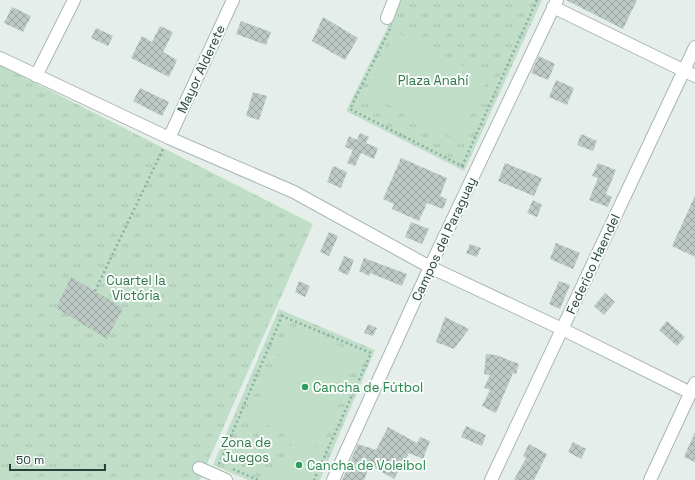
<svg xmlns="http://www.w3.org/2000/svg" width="695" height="480" font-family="'Space Grotesk',sans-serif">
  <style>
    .park { fill: url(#park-tufts) }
    .pitch { fill: #c1dec9 }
    .building { fill: url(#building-cross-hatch) }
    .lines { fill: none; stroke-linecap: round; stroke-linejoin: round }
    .minor-casing { stroke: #a9b6b2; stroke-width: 14 }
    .path { stroke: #88b0a5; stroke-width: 2.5; stroke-dasharray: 2 3; stroke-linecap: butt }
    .minor { stroke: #fff; stroke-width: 12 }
    .leisure-dot { fill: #2e9e5b; stroke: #f7fbf9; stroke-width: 1.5 }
    .labels { text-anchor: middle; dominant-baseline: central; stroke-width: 4; stroke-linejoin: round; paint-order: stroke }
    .street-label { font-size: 13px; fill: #26403a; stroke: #f7fbf9 }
    .park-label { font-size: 13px; fill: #31764d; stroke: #f7fbf9 }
    .leisure-label { font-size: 13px; fill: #27864d; stroke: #f7fbf9; text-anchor: start }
  </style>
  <defs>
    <pattern id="park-tufts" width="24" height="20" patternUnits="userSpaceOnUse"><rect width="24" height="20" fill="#c1dec9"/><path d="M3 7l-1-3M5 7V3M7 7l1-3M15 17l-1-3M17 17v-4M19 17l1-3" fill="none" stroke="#a6c0ad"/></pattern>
    <pattern id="building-cross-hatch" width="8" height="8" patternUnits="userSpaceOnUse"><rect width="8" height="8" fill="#bcc9c4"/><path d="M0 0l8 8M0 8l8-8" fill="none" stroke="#99a5a0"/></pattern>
  </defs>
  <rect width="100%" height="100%" fill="#e6eeeb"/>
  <path class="park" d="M401 0H542L464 171 346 111Z
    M0 65 313 224 200 480H0Z
    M279 309 375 350 320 480H248L213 465Z"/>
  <path class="pitch" d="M396 32 488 79 457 140 365 92Z
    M291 326 358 354 320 448 252 419Z
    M294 438 321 450 309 480H276Z"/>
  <path class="building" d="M566 0H637L623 29Z
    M12 7 31 16 23 32 4 23Z
    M323 17 358 38 345 60 312 41Z
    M241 21 271 32 266 45 236 34Z
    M160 26 173 32 163 52 177 60 169 77 131 58 142 36 152 42Z
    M96 28 113 36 108 46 91 38Z
    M539 56 555 64 548 80 531 73Z
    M556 80 574 88 567 105 549 97Z
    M140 88 169 102 162 116 133 101Z
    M253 92 267 96 259 120 246 116Z
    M360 133 369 137 366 143 378 148 374 159 361 153 355 166 347 163 353 150 345 147 349 136 357 140Z
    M581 134 597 141 593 151 577 145Z
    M401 158 447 178 440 196 447 199 443 209 427 203 419 221 392 209 394 204 383 199Z
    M505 163 542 178 534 196 498 181Z
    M598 163 616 170 606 194 612 197 608 207 589 200 598 178 592 176Z
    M333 166 347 172 341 188 327 182Z
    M695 196V257L672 246Z
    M533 200 542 205 537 217 527 213Z
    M411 222 429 229 422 244 405 237Z
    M329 232 338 236 329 256 320 252Z
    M556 243 580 253 573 269 550 259Z
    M470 244 481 248 477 257 466 253Z
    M344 256 354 260 348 275 338 271Z
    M364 258 407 274 402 286 370 273 369 276 359 271Z
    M71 277 123 308 107 339 56 308Z
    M299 281 310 286 305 297 295 292Z
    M559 281 570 285 560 309 549 304Z
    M605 293 615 302 604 315 594 306Z
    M445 317 469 329 454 349 436 342Z
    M667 321 685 337 677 346 659 330Z
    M368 324 377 328 373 336 364 333Z
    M486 354 496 355 519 364 516 374 513 373 496 413 482 406 490 390 484 388 490 375 484 374Z
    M466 426 486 435 482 446 461 437Z
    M388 427 417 443 420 437 430 441 423 459 409 453 394 479 370 465 364 480H342L358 444 376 450Z
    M695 432V462L684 457Z
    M573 442 586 449 581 459 568 452Z
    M529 444 547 454 534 480H514L526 458 523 456Z"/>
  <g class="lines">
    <g class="minor-casing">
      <path id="minor" d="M553 7 695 76
        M387 18 394 0
        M0 58 169 138 294 192 430 267 562 329 691 393
        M36 76 74 0
        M169 138 233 0
        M199 468 226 480
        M333 480 430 267 557 0
        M491 480 695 47
        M650 480 695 383"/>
    </g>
    <path class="path" d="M390 29 350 109 464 167
      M462 166 537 0
      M95 291 164 147
      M219 464 282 316 371 353 314 480
      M233 469 258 480"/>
    <use href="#minor" class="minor"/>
  </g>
  <g class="leisure-dot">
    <circle cx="305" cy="387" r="4"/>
    <circle cx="299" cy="465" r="4"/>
  </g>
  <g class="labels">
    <g class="street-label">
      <text transform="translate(201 69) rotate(-65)">Mayor Alderete</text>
      <text transform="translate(444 239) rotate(-65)">Campos del Paraguay</text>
      <text transform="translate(593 264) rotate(-65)">Federico Haendel</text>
    </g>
    <g class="park-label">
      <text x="433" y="80">Plaza Anahí</text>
      <text x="136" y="280">Cuartel la<tspan x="136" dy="15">Victória</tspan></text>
      <text x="246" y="442">Zona de<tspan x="246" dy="15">Juegos</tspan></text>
    </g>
    <g class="leisure-label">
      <text x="313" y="387">Cancha de Fútbol</text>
      <text x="307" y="465">Cancha de Voleibol</text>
    </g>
  </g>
  <path d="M10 464v6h95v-6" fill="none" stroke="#26403a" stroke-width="2"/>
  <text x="16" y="464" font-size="12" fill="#26403a" stroke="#f7fbf9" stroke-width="3" paint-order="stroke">50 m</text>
</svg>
